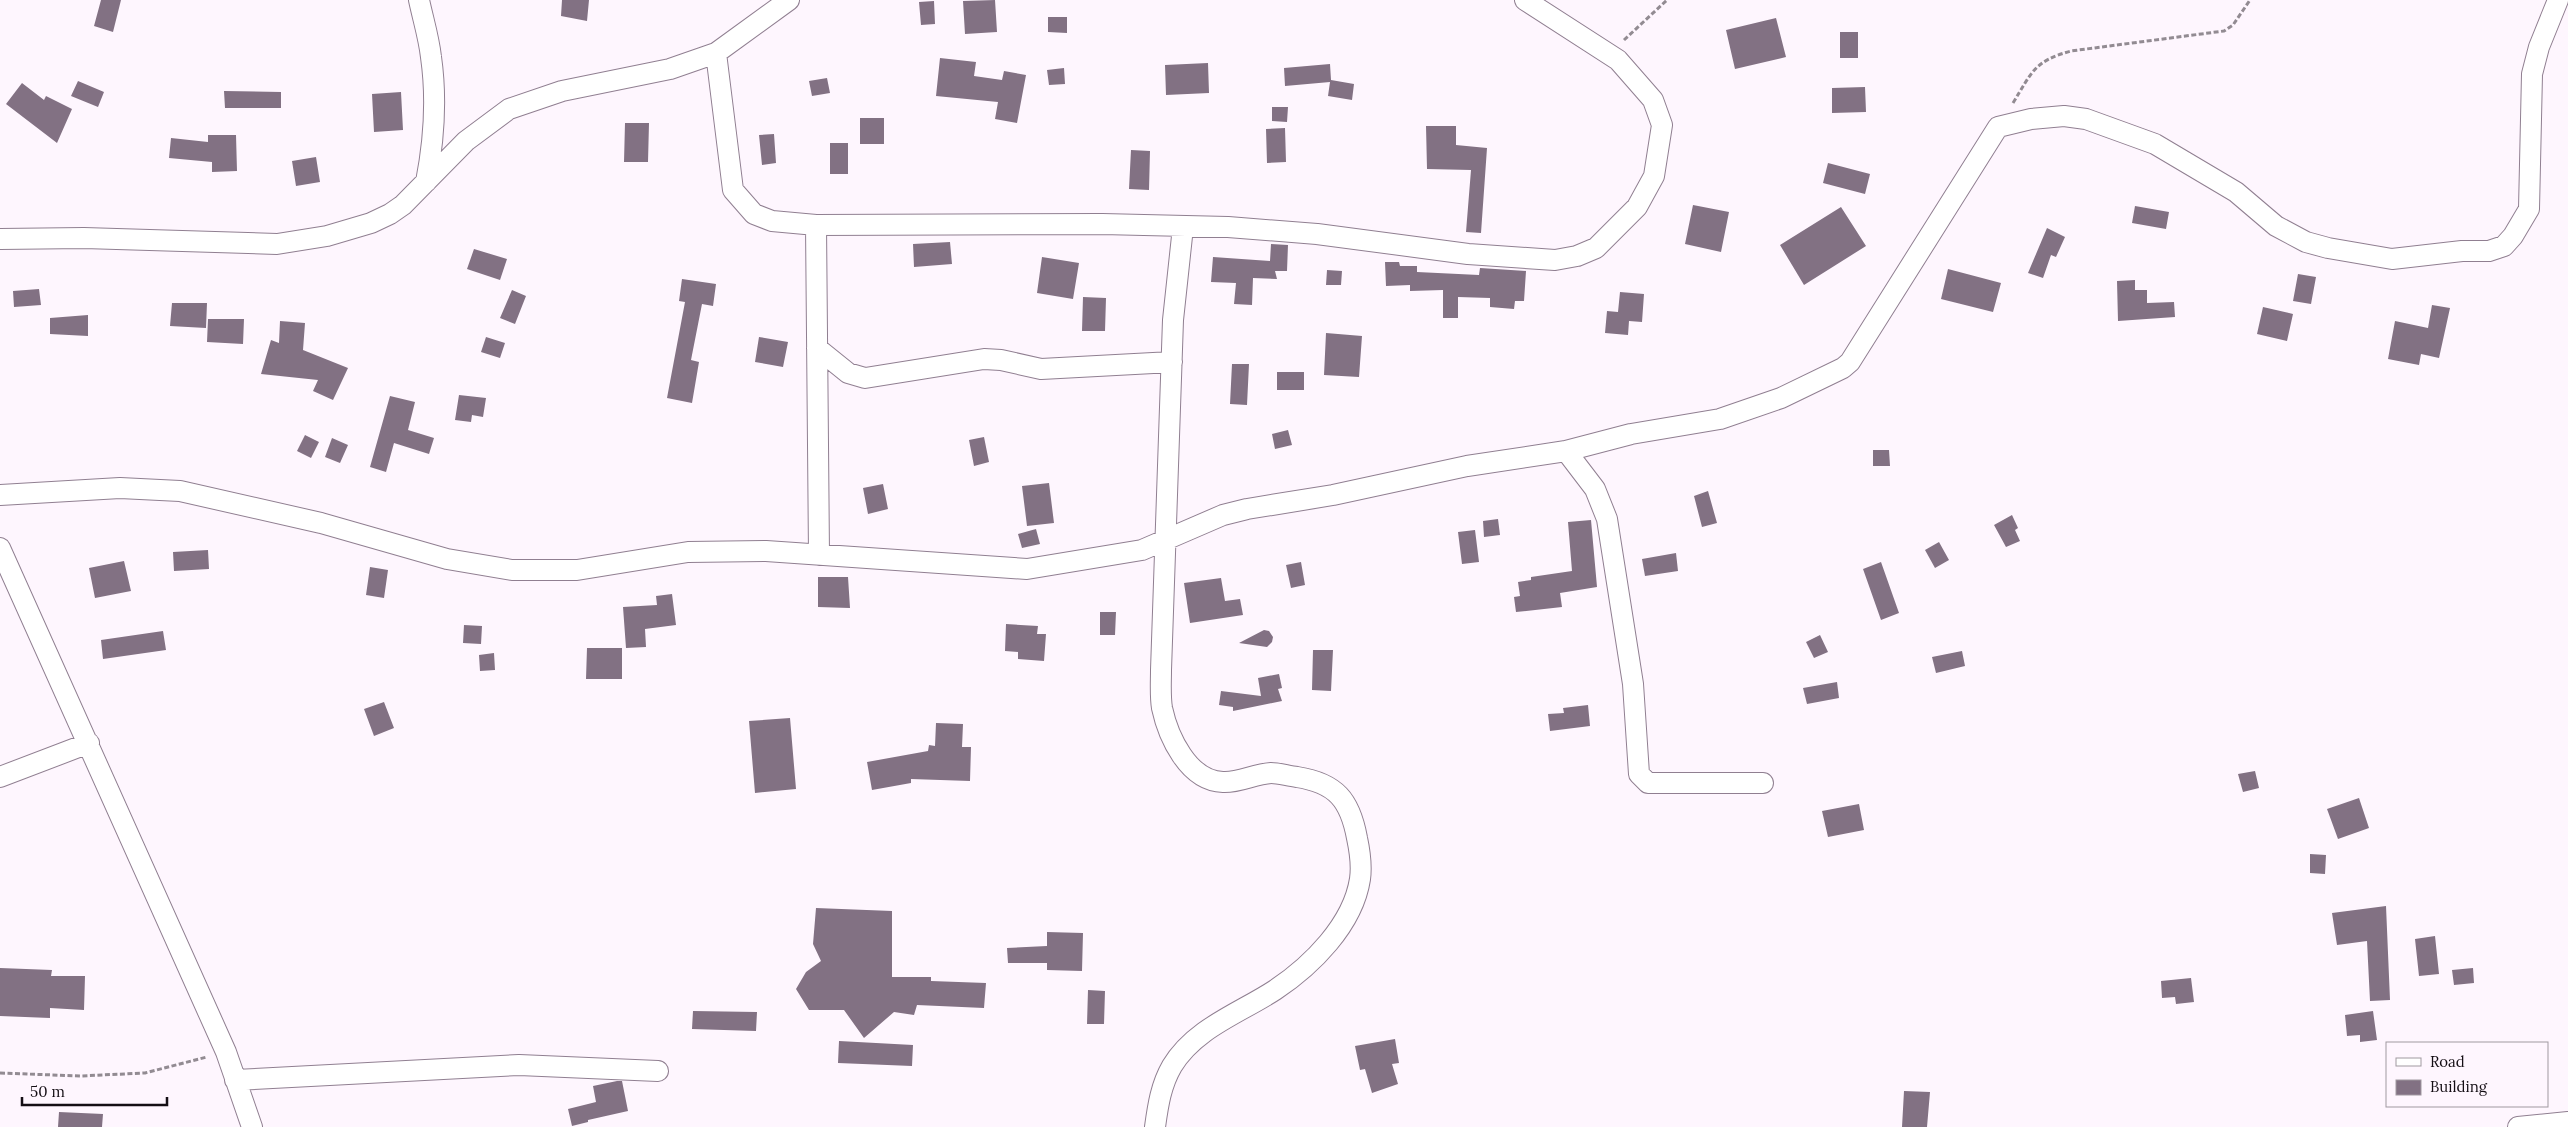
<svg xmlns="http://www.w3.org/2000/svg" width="2568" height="1127" font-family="Lora,serif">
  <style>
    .building { fill: #827183 }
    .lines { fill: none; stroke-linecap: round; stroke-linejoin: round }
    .minor-casing { stroke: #907f91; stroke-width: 22 }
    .path { stroke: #928b92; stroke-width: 3; stroke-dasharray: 5 2.5; stroke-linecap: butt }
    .minor { stroke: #fff; stroke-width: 20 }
  </style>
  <rect width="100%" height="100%" fill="#fef6fe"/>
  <path class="building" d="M101 0H121L113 32 94 26Z
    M562 0H589L587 21 561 16Z
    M995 0 997 32 965 34 963 1Z
    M934 1 935 24 921 25 919 2Z
    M1048 17H1067V33L1048 32Z
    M1776 18 1786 57 1735 69 1726 30Z
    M1840 32H1858V58H1840Z
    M940 58 976 62 974 76 1002 80 1004 71 1026 75 1017 123 995 119 998 102 936 96Z
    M1208 63 1209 93 1166 95 1165 65Z
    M1330 64 1331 80 1354 84 1352 100 1328 96 1330 82 1285 86 1284 68Z
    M1064 68 1065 84 1049 85 1047 70Z
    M827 78 830 93 812 96 809 81Z
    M78 81 104 92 98 107 71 96Z
    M22 83 44 100 46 96 72 109 57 143 6 104Z
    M1865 87 1866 112 1832 113V88Z
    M224 91 281 92V108H225Z
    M401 92 403 130 374 132 372 94Z
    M1272 107H1288L1287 122 1272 121Z
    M860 118H884V144H860Z
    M625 123H649L648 162H624Z
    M1426 126H1456V145L1487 148 1481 233 1466 232 1471 170 1427 169Z
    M1285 128 1286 162 1267 163 1266 129Z
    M774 134 776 163 762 165 759 135Z
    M208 135H236L237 171 212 172V162L169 158 171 138 208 142Z
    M830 143H848V174H830Z
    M1131 150 1150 151 1149 190 1129 189Z
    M316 157 320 182 296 186 292 161Z
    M1828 163 1870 174 1865 194 1823 183Z
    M1693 205 1729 212 1721 252 1685 244Z
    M2135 206 2169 212 2166 229 2132 223Z
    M1841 207 1866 246 1804 285 1780 245Z
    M2047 228 2065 237 2056 257 2051 255 2043 278 2028 273Z
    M950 242 952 264 914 267 913 244Z
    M1271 244 1288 245 1287 271H1275L1277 279 1253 278 1252 305 1234 304 1236 283 1211 282 1213 257 1270 261Z
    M474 249 507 259 500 280 467 269Z
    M1042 257 1079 263 1073 299 1037 293Z
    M1385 262H1399L1400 266H1417V272L1479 275 1480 268 1526 271 1524 301H1515L1514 309 1490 307V298L1458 297V318H1443V290L1410 291V285L1386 286Z
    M1948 269 2001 283 1993 312 1941 299Z
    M1327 270 1342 271 1341 285H1326Z
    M2298 274 2316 277 2311 304 2293 301Z
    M682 279 716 284 713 306 702 304 691 360 699 362 692 403 667 398 685 302 679 301Z
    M2135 280V290H2147V303L2174 302 2175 317 2118 321 2117 281Z
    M39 289 41 305 14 307 13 291Z
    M512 290 526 296 515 324 500 318Z
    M1620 292 1644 294 1642 322 1629 321 1628 335 1605 333 1607 311 1618 312Z
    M1083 297 1106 298 1105 331H1082Z
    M172 303H207L206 328 170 326Z
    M2432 305 2450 308 2439 358 2421 354 2419 365 2388 359 2395 321 2428 328Z
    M2263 307 2293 314 2287 341 2257 334Z
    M88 315V336L50 334V318Z
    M208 319H244L243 344 207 342Z
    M280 321 305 323 303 350 348 368 333 400 313 391 318 380 261 374 271 340 279 343Z
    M1326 333 1362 336 1359 377 1324 375Z
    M486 337 505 343 500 358 481 352Z
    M759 337 788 342 783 367 755 362Z
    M1232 364H1249L1247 405 1230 404Z
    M1277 372H1304V390H1277Z
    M459 395 486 398 483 417 472 415 471 422 455 420Z
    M390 396 415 402 408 430 434 438 429 454 394 443 386 472 370 467Z
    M1288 430 1292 445 1275 449 1272 434Z
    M305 435 319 442 311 458 297 451Z
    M984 437 989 462 974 466 969 440Z
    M332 438 348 445 340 463 325 457Z
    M1873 450H1889L1890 466H1873Z
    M1049 483 1054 523 1027 526 1022 486Z
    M883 484 888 509 868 514 863 488Z
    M1708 491 1717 523 1702 527 1694 496Z
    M2012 515 2018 528 2015 530 2020 541 2006 547 1994 525Z
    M1498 519 1500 535 1484 537 1483 521Z
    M1591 520 1597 587 1560 593 1562 607 1516 612 1514 597 1520 596 1518 582 1531 580V577L1572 571 1568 522Z
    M1036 529 1040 544 1022 548 1018 534Z
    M1475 530 1479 562 1462 564 1458 532Z
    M1939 542 1949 560 1935 568 1925 550Z
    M208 550 209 569 174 571 173 552Z
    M1676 553 1678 571 1645 576 1642 559Z
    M124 561 131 591 95 598 89 568Z
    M1301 562 1305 585 1291 588 1286 565Z
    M1881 562 1899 613 1881 620 1863 569Z
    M370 567 388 570 384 598 366 595Z
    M818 577H848L850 608 818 607Z
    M1221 578 1225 601 1240 599 1243 615 1190 623 1184 583Z
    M672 594 676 625 645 629 646 647 626 648 623 607 657 605 656 596Z
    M1100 612H1116L1115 635H1100Z
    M1006 624 1038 626 1037 634H1046L1044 661 1018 659V652L1005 651Z
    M464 625 482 626 481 644 463 643Z
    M1264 630 1269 631 1273 637 1272 642 1267 647 1239 643Z
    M163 631 166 650 103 659 101 640Z
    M1820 635 1828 652 1814 658 1806 642Z
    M587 648H622V679H586Z
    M1313 650H1333L1331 691 1312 690Z
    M1962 651 1965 666 1936 673 1932 657Z
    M494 653 495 670 480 671 479 655Z
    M1279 674 1282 688 1278 689 1282 701 1233 711V707L1219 705 1221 691 1261 696 1258 678Z
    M1837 682 1839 698 1807 704 1803 688Z
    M384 702 394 728 374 736 364 709Z
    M1588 705 1590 726 1550 731 1548 714 1564 713 1563 708Z
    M790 718 796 789 755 793 749 721Z
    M936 723 963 724 962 747H971L970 781 911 779V783L872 790 867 762 928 751 929 745 935 746Z
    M2255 771 2259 788 2243 792 2238 774Z
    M2359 798 2369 828 2338 839 2327 809Z
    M1859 804 1864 830 1828 837 1822 811Z
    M2310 854 2326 855 2325 874 2310 873Z
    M2386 906 2390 1000 2370 1001 2367 941 2337 945 2332 913Z
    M816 908 892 911V977H931V981L986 983 984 1008 917 1005 914 1015 894 1012 864 1038 844 1010H809L796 989 806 972 821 961 813 944Z
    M1047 932 1083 933 1082 971 1047 970V963H1008L1007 948 1047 946Z
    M2435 936 2439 974 2419 976 2415 939Z
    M0 968 52 970 51 976H85L84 1010 50 1008V1018L0 1016Z
    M2473 968 2474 983 2454 985 2452 970Z
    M2191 978 2194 1002 2176 1004 2175 997 2162 998 2161 981Z
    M1088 990 1105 991 1104 1024H1087Z
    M693 1011 757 1012 756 1031 692 1029Z
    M2373 1011 2377 1040 2360 1042V1035L2347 1036 2345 1015Z
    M1395 1039 1399 1063 1392 1064 1398 1084 1372 1093 1365 1069 1360 1070 1355 1046Z
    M839 1041 913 1045 912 1066 838 1063Z
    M617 1081H622L628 1111 588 1120V1122L572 1126 568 1109 596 1102 593 1086Z
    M1904 1091 1930 1092 1927 1127H1902Z
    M59 1112 103 1114 102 1127H58Z"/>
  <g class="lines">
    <g class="minor-casing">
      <path id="minor" d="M419 0C423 19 429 38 431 57 437 99 434 141 426 182
        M716 53 733 190 754 214 772 221 816 225 1102 224 1228 227 1317 234 1468 254 1555 260 1577 256 1596 248 1637 207 1654 176 1662 125 1653 100 1618 60 1525 0
        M816 225 819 555
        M0 239 84 238 277 244 327 236 371 223 390 214 403 205 466 141 509 109 562 91 670 69 716 53 789 0
        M817 348 848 373 865 378 984 359 1001 360 1041 369 1172 362
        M1566 451 1595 489 1607 519 1633 684 1639 774 1648 783H1763
        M0 495 120 488 180 491 321 523 447 559 512 570H577L688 552 766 551 1027 569 1142 550 1223 515 1247 509 1333 495 1467 466 1566 451 1631 434 1720 419 1781 398 1843 368 1850 362 1998 127 2031 119 2064 116 2086 119 2155 144 2236 192 2276 226 2306 242 2328 248 2392 259 2462 251H2489L2504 246 2513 236 2529 209 2532 74 2539 47 2558 0
        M0 548 226 1052 252 1127
        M0 777 89 743
        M235 1080 519 1065 658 1071
        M1155 1127C1158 1105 1161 1085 1172 1066 1195 1028 1240 1013 1275 990 1311 966 1353 925 1360 879 1362 865 1360 852 1357 838 1350 800 1336 783 1297 777 1288 776 1279 773 1271 773 1254 774 1239 783 1223 782 1188 781 1168 736 1162 708 1160 696 1161 682 1161 670L1173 320 1183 227
        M2518 1127 2568 1122"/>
    </g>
    <path class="path" d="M1624 40 1667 0
      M2013 103C2032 72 2034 61 2071 51L2224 31 2233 25 2250 0
      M0 1073 80 1076 145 1073 207 1057"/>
    <use href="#minor" class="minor"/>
  </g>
  <rect x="2386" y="1042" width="162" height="65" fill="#fef6fe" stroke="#a099a0"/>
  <rect x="2396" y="1058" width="25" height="8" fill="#ffffff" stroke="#a099a0"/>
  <text x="2430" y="1067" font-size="15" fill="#140e14">Road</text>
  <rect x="2396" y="1080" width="25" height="15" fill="#827183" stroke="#a099a0"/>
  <text x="2430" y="1092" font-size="15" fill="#140e14">Building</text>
  <path d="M22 1097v8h145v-8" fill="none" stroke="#140e14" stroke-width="2.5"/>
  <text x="30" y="1097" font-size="15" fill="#140e14" stroke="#fef6fe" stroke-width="4" paint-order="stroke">50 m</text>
</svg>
